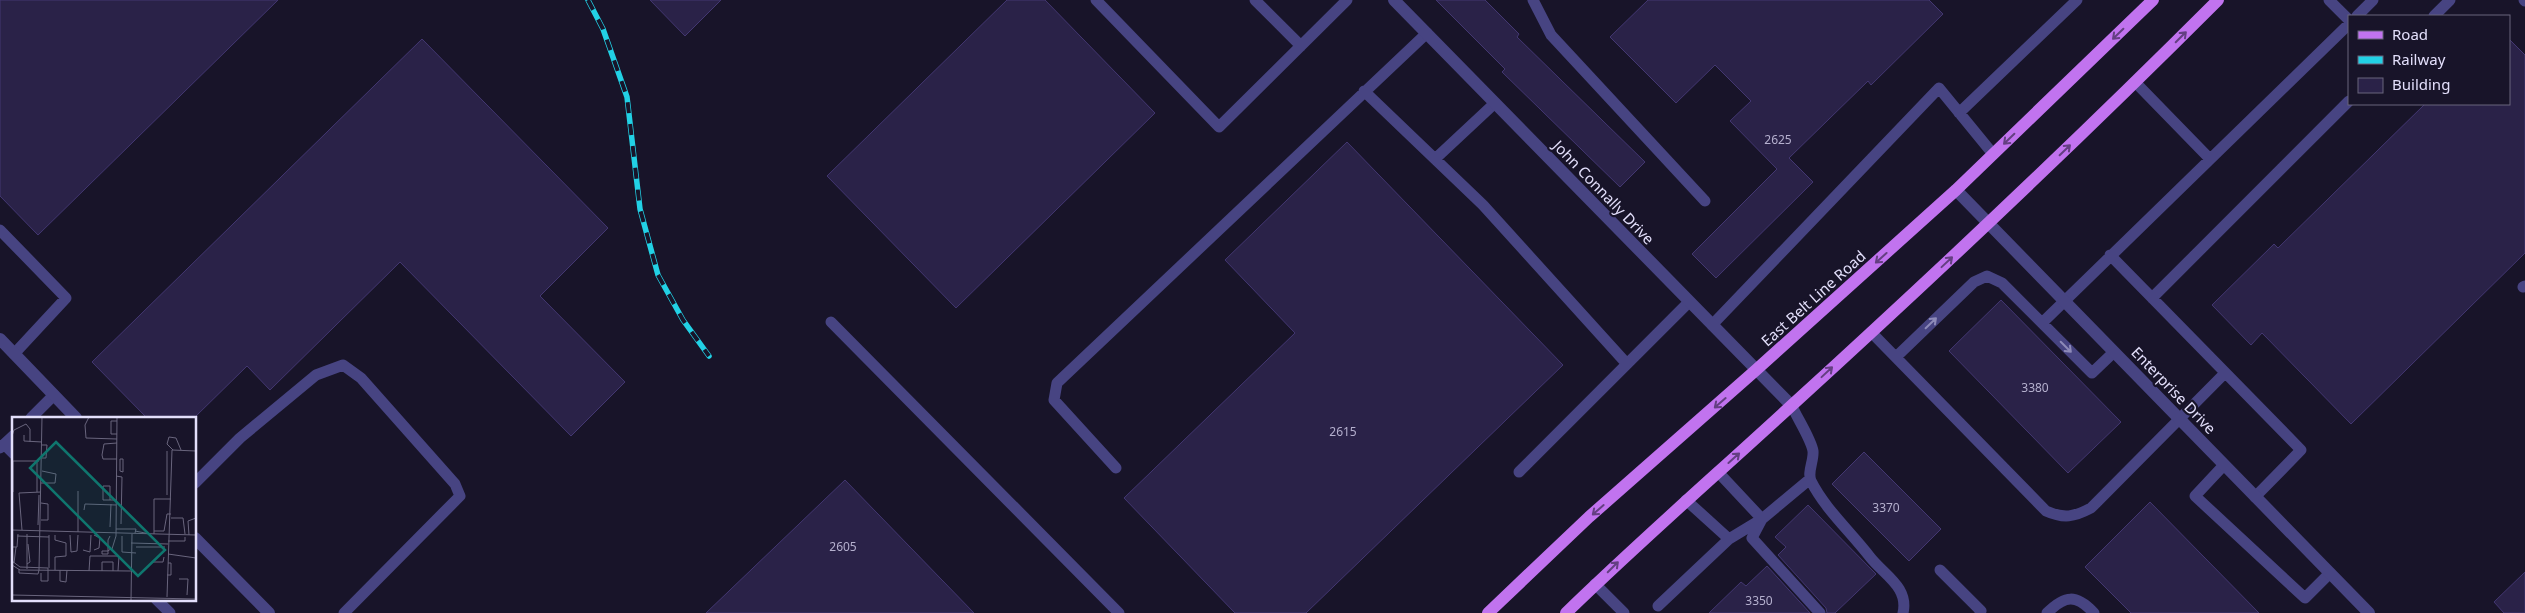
<svg xmlns="http://www.w3.org/2000/svg" width="2525" height="613" font-family="'Noto Sans',sans-serif">
  <style>
    .building { fill: #2a2248; stroke: #433771 }
    .lines { fill: none; stroke-linecap: round; stroke-linejoin: round }
    .lane { stroke: #474482; stroke-width: 11 }
    .street { stroke: #474482; stroke-width: 12 }
    .primary { stroke: #c173ef; stroke-width: 12 }
    .rail-casing { stroke: #22d1e5; stroke-width: 5.5 }
    .rail { stroke: #181429; stroke-width: 4; stroke-dasharray: 11; stroke-linecap: butt }
    .oneway { stroke: #643f82 }
    .oneway2 { stroke: #8d8ab8 }
    .labels { text-anchor: middle; dominant-baseline: central; stroke-width: 4.5; stroke-linejoin: round; paint-order: stroke }
    .number-label { font-size: 12px; fill: #b5b0ce }
    .street-label { font-size: 15px; fill: #e3dffb; stroke: #181429 }
    .inset-road { fill: none; stroke: #69657d; stroke-width: 1 }
    .view { fill: #0f766e; fill-opacity: 0.15; stroke: #0f766e; stroke-width: 2.5 }
    .inset-edge { fill: none; stroke: #e3dffb; stroke-width: 2.5 }
  </style>
  <rect width="100%" height="100%" fill="#181429"/>
  <path class="building" d="M0 0H278L38 235 0 196Z
    M650 0H721L685 36Z
    M1007 0H1045L1155 113 956 308 827 176Z
    M1436 0H1485L1519 34 1517 37 1645 162 1620 187 1502 72 1505 69Z
    M1648 0H1929L1943 14 1871 85 1868 81 1789 158 1813 182 1716 278 1692 254 1777 169 1730 121 1751 101 1715 65 1676 103 1610 37Z
    M422 39 608 228 540 296 625 382 571 436 400 262 270 390 247 366 194 418H147L92 362Z
    M2509 39 2525 55V253L2351 424 2262 333 2251 345 2212 305 2274 244 2278 248 2425 104H2509Z
    M1347 142 1563 365 1306 613H1235L1124 498 1295 333 1225 260Z
    M2001 300 2121 422 2068 473 1949 351Z
    M1864 452 1941 529 1909 561 1832 484Z
    M845 480 974 613H706Z
    M2150 502 2259 613H2131L2085 567Z
    M1808 505 1876 574 1835 613H1827L1826 608 1778 555 1786 547 1775 537Z
    M1767 566 1810 613H1709L1741 582 1746 586Z
    M2525 572V613H2504L2494 602Z"/>
  <g class="lines">
    <path class="lane" d="M1096 0 1219 127 1347 0
      M1255 0 1301 46
      M1533 0 1551 35 1705 201
      M2329 0 2349 20
      M2524 0 2525 1
      M2357 16 2373 0
      M2434 16 2450 0
      M2135 82 2210 159
      M1364 91 1483 205 1627 364
      M1959 113 2077 0
      M1435 159 1495 103
      M0 230 66 298 14 354
      M2110 255 2301 450 2255 497
      M2523 287 2525 286
      M2152 298 2349 101
      M831 322 1119 613
      M2042 323 2349 24
      M1712 325 1939 88 1993 154
      M1871 332 2046 511C2064 519 2074 517 2091 508L2225 373
      M1896 357 1974 282 1987 276 2002 283 2092 373 2114 352
      M1792 406C1797 418 1811 439 1813 451 1814 461 1807 472 1811 481 1825 509 1851 532 1870 557 1884 575 1909 587 1903 613
      M31 418 54 395
      M4 444 14 454
      M0 448 14 435
      M2224 465 2195 496 2305 598 2330 573
      M1116 468 1054 400 1057 383 1427 33
      M1519 472 1689 302
      M1718 472 1762 519 1752 538 1820 613
      M195 483 240 438 316 375 343 365 361 378 455 484 460 496 344 613
      M1729 539 1762 519 1810 479
      M1940 570 1981 611 1980 613
      M1595 584 1624 613
      M156 599 170 613
      M1658 606 1729 539 1686 500
      M2047 613C2065 595 2076 594 2094 613"/>
    <path class="street" d="M1394 0 1792 406
      M1956 190 2369 613
      M0 339 76 418
      M195 538 269 613"/>
    <path class="primary" d="M1488 613 1589 517 1756 370 1956 190 2153 0
      M1566 613C1639 542 1716 475 1791 406 1936 274 2079 139 2218 0"/>
    <g class="rail-casing">
      <path id="rail" d="M588 0 603 29 627 97 640 209 658 275 683 320 709 356"/>
    </g>
    <use href="#rail" class="rail"/>
  </g>
  <defs><path id="oneway-shaft" d="M-6 0H5M1.5-3L5.5 0L1.5 3" fill="none" stroke-width="1.6" stroke-linecap="round" stroke-linejoin="round" transform="scale(1.25)"/></defs>
  <g class="oneway">
    <use href="#oneway-shaft" transform="translate(2118 34) rotate(136)"/>
    <use href="#oneway-shaft" transform="translate(2181 37) rotate(-45)"/>
    <use href="#oneway-shaft" transform="translate(2009 139) rotate(136)"/>
    <use href="#oneway-shaft" transform="translate(2065 150) rotate(-44)"/>
    <use href="#oneway-shaft" transform="translate(1881 258) rotate(138)"/>
    <use href="#oneway-shaft" transform="translate(1947 262) rotate(-43)"/>
    <use href="#oneway-shaft" transform="translate(1827 372) rotate(-43)"/>
    <use href="#oneway-shaft" transform="translate(1720 403) rotate(139)"/>
    <use href="#oneway-shaft" transform="translate(1734 458) rotate(-42)"/>
    <use href="#oneway-shaft" transform="translate(1598 510) rotate(139)"/>
    <use href="#oneway-shaft" transform="translate(1613 567) rotate(-45)"/>
  </g>
  <g class="oneway2">
    <use href="#oneway-shaft" transform="translate(1931 323) rotate(-44)"/>
    <use href="#oneway-shaft" transform="translate(2066 347) rotate(45)"/>
  </g>
  <g class="labels">
    <g class="number-label">
      <text x="1778" y="139">2625</text>
      <text x="2035" y="387">3380</text>
      <text x="1343" y="431">2615</text>
      <text x="1886" y="507">3370</text>
      <text x="843" y="546">2605</text>
      <text x="1759" y="600">3350</text>
    </g>
    <g class="street-label">
      <text transform="translate(1604 192) rotate(46)">John Connally Drive</text>
      <text transform="translate(1813 298) rotate(-42)">East Belt Line Road</text>
      <text transform="translate(2174 390) rotate(46)">Enterprise Drive</text>
    </g>
  </g>
  <g transform="translate(12 417)">
    <rect width="184" height="184" fill="#181429"/>
    <path class="inset-road" d="M77 0 73 8 74 21 105 22M105 17H99V4H105M12 18V24L30 25M0 19 2 13 14 7 18 12V25M161 33 155 27 157 20 164 21 169 33M30 41H34L35 28H30M105 42H91L90 38 92 27 105 26M108 42H111V55L108 54ZM1 44H27M104 59 110 60 109 107M29 66H43L44 57 30 54M1 75V44M25 75V44M155 78V34M98 83V69H91V83H104M72 93 73 87 104 88M159 101H171L173 117M29 103H36V87L29 86M26 108 27 78M98 110 99 87M104 112H124L123 116M0 113 184 118M10 113 7 76 29 75M123 114 138 117M142 114H152L155 97H159M66 115V74M142 117V82H159M58 118 59 135 65 134 66 118M177 118 176 104 184 101M5 119 37 120M98 119 96 123V137H90V134H96L97 133 100 132 104 119 105 0M110 119V135L124 136M156 124H173V120M119 126 156 127M0 130H5L6 117M124 130H153M71 133 78 135 79 118M82 133 87 131 88 121 82 118M156 137 184 141M0 144 8 150 36 151V164H29V156M140 145H151L152 140M2 146 4 130M15 147 18 145 16 127M0 148 8 153 120 154M37 151V118M7 152V156L26 157 27 153 30 0M15 152V117M43 153V140L54 139V126L43 123V118M48 153V164L54 165 55 153M77 154 78 139H107L106 154M90 154V145H101V154M155 158H159V146H156M167 162H176L175 178M0 178 184 182M155 180 160 33 184 34M119 183 120 117"/>
    <path class="view" d="M44 25 153 133 126 159 18 51Z"/>
    <rect width="184" height="184" class="inset-edge"/>
  </g>
  <rect x="2348" y="15" width="162" height="90" fill="#181429" stroke="#69657d"/>
  <rect x="2358" y="31" width="25" height="8" fill="#c173ef" stroke="#69657d"/>
  <text x="2392" y="40" font-size="15" fill="#e3dffb">Road</text>
  <rect x="2358" y="56" width="25" height="8" fill="#22d1e5" stroke="#69657d"/>
  <text x="2392" y="65" font-size="15" fill="#e3dffb">Railway</text>
  <rect x="2358" y="78" width="25" height="15" fill="#2a2248" stroke="#69657d"/>
  <text x="2392" y="90" font-size="15" fill="#e3dffb">Building</text>
</svg>
